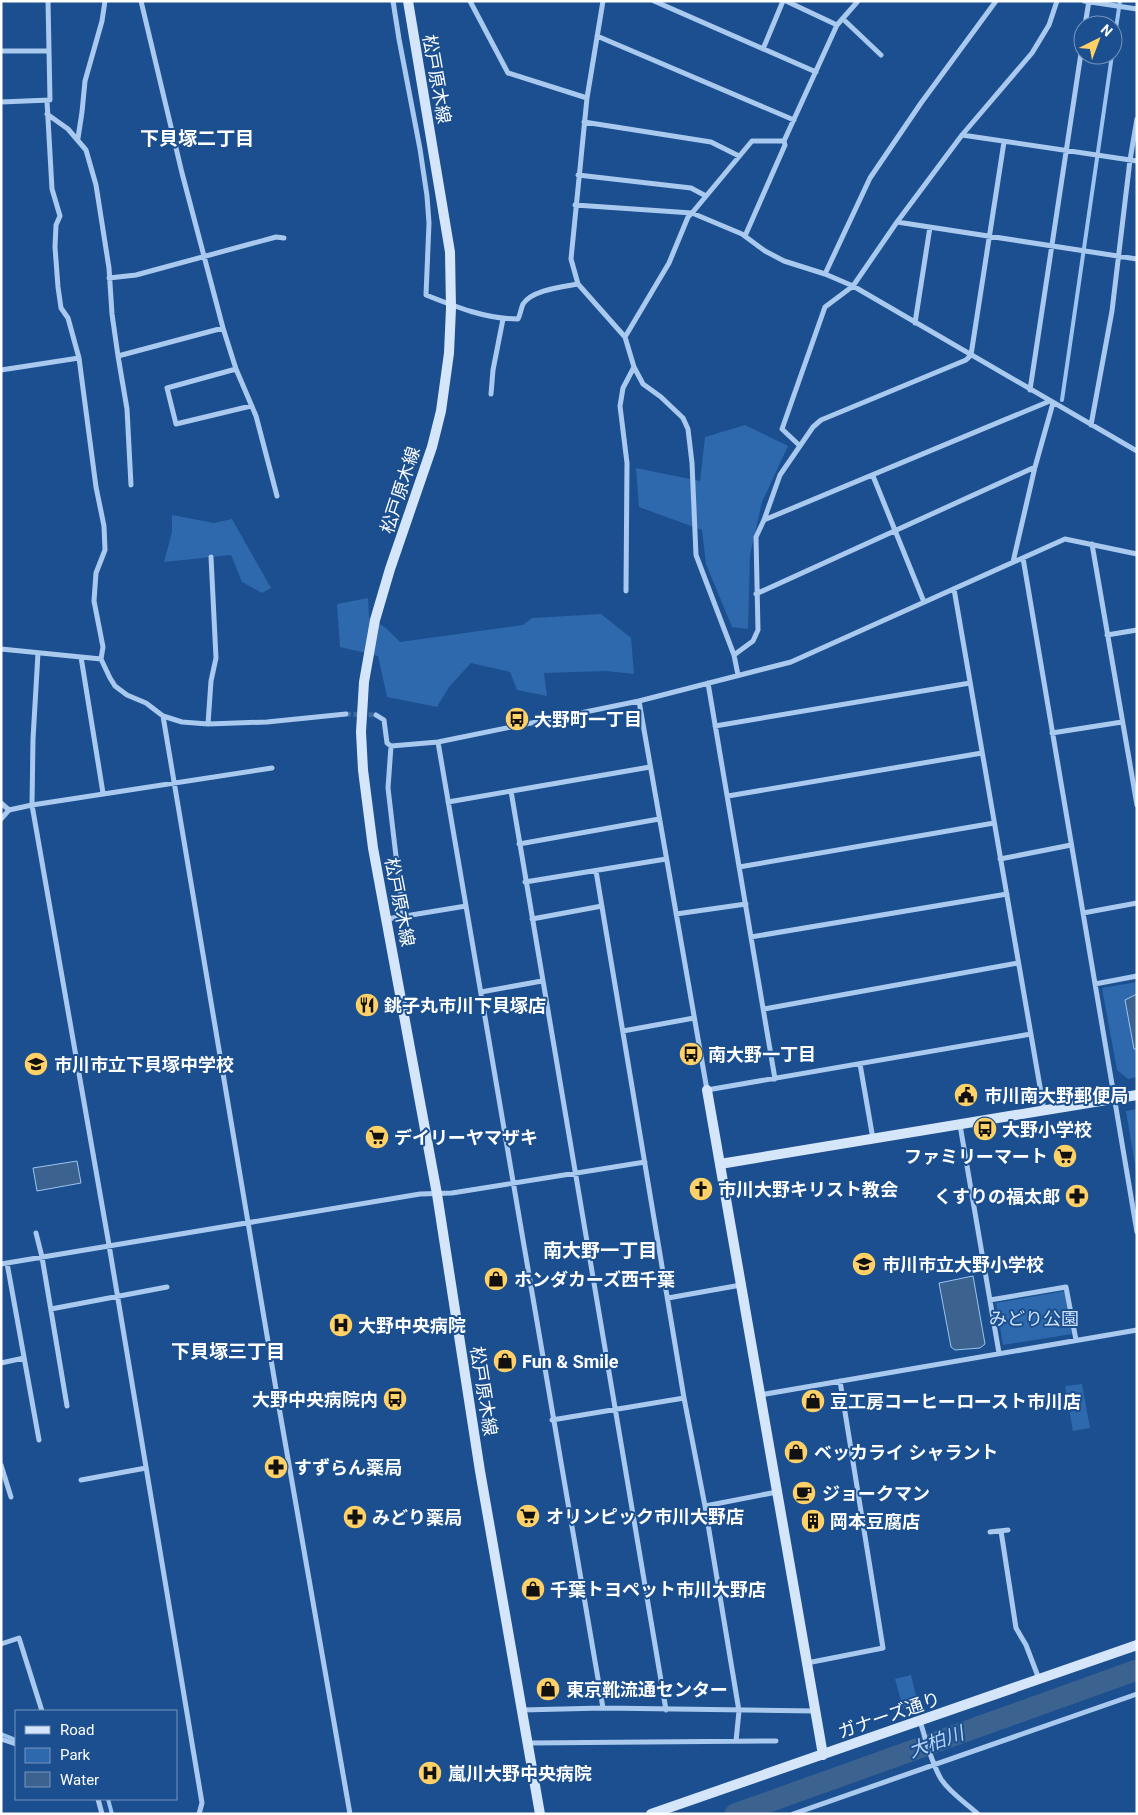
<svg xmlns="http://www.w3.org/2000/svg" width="1138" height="1815" font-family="Roboto,'Noto Sans JP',sans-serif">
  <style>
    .green { fill: #2e69ad }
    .water { fill: #3c6290; stroke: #9cc4f0 }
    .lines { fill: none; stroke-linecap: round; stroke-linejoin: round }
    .stream { stroke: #9cc4f0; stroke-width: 4 }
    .river { stroke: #3c6290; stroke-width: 21 }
    .street-tunnel { stroke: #3d69a0; stroke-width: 5; stroke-dasharray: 5 2.5; stroke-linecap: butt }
    .street { stroke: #a9c9ee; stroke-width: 5 }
    .secondary { stroke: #d6e6fa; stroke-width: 10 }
    .labels { text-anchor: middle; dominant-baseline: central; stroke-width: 4; stroke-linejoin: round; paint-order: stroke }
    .street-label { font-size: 18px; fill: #fff; stroke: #1b4f8f }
    .poi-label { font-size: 18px; font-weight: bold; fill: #fff; stroke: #1b4f8f; text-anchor: start }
    .park-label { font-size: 18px; fill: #cfe3fa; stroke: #1b4f8f }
    .neighbourhood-label { font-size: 19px; font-weight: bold; fill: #fff; stroke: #1b4f8f }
    .water-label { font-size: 19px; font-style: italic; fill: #b5d3f5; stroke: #1b4f8f }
  </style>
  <rect width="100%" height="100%" fill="#1b4f8f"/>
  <path class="green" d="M745 425 788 446 762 502 750 555 748 629 732 627 706 564 702 530 639 507 636 468 700 481 705 437Z
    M172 515 214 523 232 519 271 588 262 593 242 582 231 555 164 562 172 532Z
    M368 598 369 618 386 628 400 642 523 625 532 618 601 614 631 638 634 674 606 671 544 673 547 696 517 690 510 672 471 663 449 687 437 707 387 697 378 656 340 647 337 604Z
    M1137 982V1077L1128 1079 1117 1070 1102 988Z
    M1137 1109V1177L1126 1111Z
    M1065 1291 1072 1334 1003 1345 996 1303Z
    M1082 1384 1090 1428 1073 1431 1065 1386Z
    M911 1675 918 1704 903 1708 895 1679Z"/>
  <path class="water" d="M1137 994V1049H1134L1125 1000Z
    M77 1161 81 1183 37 1191 33 1168Z
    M973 1276 985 1344 980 1348 955 1350 951 1347 939 1283Z"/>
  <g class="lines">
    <path class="stream" d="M1113 49 1120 1
      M1062 400 1112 55
      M1 1734 16 1740
      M108 1799 112 1814"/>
    <path class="river" d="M735 1814 1137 1670"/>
    <path class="street-tunnel" d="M346 714 376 715"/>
    <path class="street" d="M141 1 182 173 223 328 236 369 256 416 277 496
      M393 1 399 39 420 149 427 196 429 223 426 295C456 307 486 319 518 319 520 315 521 309 523 304 532 290 562 287 578 284
      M470 1 508 73 587 98
      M603 1 587 98 571 259 578 284 625 337 634 367 643 384 661 397 683 418 688 429 692 463 696 555 734 655 738 675
      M654 1 816 72
      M786 1 837 25
      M1084 1 1137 9
      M843 19 881 55
      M1085 25 1089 1
      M597 36 794 120
      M763 49 783 1
      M1 51H48
      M47 101 52 189 60 216 56 225 55 247 58 287 61 308 68 318 79 358 96 487 104 526 105 550 96 573 94 601 103 647 101 659 110 678 115 686 127 695 146 703 163 716 182 722 208 724 267 722 346 714
      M1 102 50 100 48 1
      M47 114 68 129 86 150 96 185 109 268 112 314 118 356 127 409 131 485
      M584 122 711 142 739 156
      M962 135 1137 161
      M78 138 82 112 85 81 102 21 105 1
      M578 175 691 188 706 196
      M575 205 692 213 752 141H784L837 25 858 1
      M897 222 1137 259
      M745 236 785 145 784 141
      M825 274 870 178 921 103 996 1
      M109 278 136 275 276 237 284 238
      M915 323 930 227
      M625 337 669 263 688 217 692 213 742 234 765 251 784 261 825 274 853 286 1137 451
      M118 356 223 328
      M236 369 167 388 176 424 251 406
      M1 370 79 358
      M1030 390 1083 40
      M491 394 493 370 503 319
      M1091 425 1112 311 1130 160 1137 119
      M800 446 782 429 825 307 853 286 897 222 962 135 1032 53 1049 25 1057 1
      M873 476 924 602
      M764 520 1050 401
      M1092 544 1137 805
      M1023 558 1137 1232
      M1013 562 1035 467 1053 403
      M954 589 1044 1110
      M626 591 627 463 620 406 623 388 634 367
      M756 594 1035 467
      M1107 635 1137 630
      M1 649 101 659
      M38 653 33 739 32 805 109 1245 202 1803 199 1814
      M734 655 753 641 758 630 756 537 764 520 780 475 813 427 821 420 966 360 971 355 1004 142
      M81 657 103 793
      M708 683 775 1079
      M639 701 707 1090 1031 1034
      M376 715 384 720 387 743 391 746 438 742 639 701 791 662 1065 539 1137 554
      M163 716 280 1413 350 1814
      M208 724 211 681 216 658 211 557
      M715 726 970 683
      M1052 733 1122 722
      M438 742C492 1064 547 1386 603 1708
      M391 746 388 788 403 916
      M511 791 666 1710
      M728 796 982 753
      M448 802 650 767
      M1 803 9 810
      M1 819 9 810 32 805 272 768
      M519 844 659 819
      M1000 859 1071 845
      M739 867 994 823
      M596 871 684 1398 705 1506 739 1711 736 1741
      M525 882 666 859
      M1083 913 1137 903
      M676 914 746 904
      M387 919 466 906
      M532 919 602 906
      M751 937 1007 894
      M1095 984 1137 976
      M481 992 542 981
      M764 1009 1018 963
      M623 1031 694 1018
      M860 1064 873 1139
      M960 1125 999 1353
      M36 1233 42 1257 67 1406
      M7 1263 39 1440
      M1 1264 420 1194 452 1193 645 1162
      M668 1298 741 1285
      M990 1300 1066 1287 1076 1340
      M51 1309 167 1287
      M1 1363 24 1358
      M760 1395 1137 1330
      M552 1420 684 1398
      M1 1465 11 1497
      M81 1480 146 1468
      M705 1506 777 1492
      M1001 1531 1016 1628 1026 1645 1039 1679
      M990 1532 1008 1530
      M1 1644 19 1638 42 1711
      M807 1663 883 1648 840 1381
      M522 1710 603 1708 815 1711
      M920 1721C926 1740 931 1762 941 1779 950 1793 966 1803 978 1814
      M1 1739 16 1744
      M528 1743 776 1741
      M98 1799 102 1814
      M793 1814 1137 1694"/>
    <path class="secondary" d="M408 1 450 252 451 308 449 353 441 411 432 447 390 569 375 620 364 682 361 732 363 770 373 848 437 1194 480 1471 540 1814
      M707 1090 823 1755
      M720 1164 1137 1095
      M651 1814 1137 1645"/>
  </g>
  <defs>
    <g id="bus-disc" transform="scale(1.25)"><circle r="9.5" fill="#ffd166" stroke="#1b4f8f"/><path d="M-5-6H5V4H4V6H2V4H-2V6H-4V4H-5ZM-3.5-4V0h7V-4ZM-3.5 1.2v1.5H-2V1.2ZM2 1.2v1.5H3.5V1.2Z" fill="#111"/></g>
    <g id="restaurant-disc" transform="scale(1.25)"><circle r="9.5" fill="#ffd166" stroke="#1b4f8f"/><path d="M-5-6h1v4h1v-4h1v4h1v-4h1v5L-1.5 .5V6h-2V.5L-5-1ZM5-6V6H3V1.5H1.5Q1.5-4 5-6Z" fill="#111"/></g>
    <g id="school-disc" transform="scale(1.25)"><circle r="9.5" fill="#ffd166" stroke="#1b4f8f"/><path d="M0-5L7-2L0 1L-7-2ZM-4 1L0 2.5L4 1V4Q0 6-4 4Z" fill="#111"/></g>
    <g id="civic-disc" transform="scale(1.25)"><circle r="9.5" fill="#ffd166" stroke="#1b4f8f"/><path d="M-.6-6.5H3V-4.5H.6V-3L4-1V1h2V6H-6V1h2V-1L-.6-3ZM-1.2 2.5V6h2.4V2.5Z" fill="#111"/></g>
    <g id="supermarket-disc" transform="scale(1.25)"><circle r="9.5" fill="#ffd166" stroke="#1b4f8f"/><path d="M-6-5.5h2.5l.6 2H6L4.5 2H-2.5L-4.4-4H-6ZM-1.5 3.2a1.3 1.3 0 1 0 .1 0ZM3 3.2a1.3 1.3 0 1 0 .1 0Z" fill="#111"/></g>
    <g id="church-disc" transform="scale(1.25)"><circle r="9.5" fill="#ffd166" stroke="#1b4f8f"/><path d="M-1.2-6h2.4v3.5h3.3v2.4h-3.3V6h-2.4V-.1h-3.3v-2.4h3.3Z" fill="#111"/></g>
    <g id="pharmacy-disc" transform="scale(1.25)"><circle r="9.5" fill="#ffd166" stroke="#1b4f8f"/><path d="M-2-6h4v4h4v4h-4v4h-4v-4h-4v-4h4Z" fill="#111"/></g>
    <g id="shop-disc" transform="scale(1.25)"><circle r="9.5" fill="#ffd166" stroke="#1b4f8f"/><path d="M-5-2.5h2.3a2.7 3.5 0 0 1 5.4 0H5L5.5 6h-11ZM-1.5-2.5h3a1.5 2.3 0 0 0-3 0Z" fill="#111"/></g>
    <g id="hospital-disc" transform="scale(1.25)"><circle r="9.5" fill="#ffd166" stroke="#1b4f8f"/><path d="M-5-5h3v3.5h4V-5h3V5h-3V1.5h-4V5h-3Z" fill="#111"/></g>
    <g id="cafe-disc" transform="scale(1.25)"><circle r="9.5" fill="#ffd166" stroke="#1b4f8f"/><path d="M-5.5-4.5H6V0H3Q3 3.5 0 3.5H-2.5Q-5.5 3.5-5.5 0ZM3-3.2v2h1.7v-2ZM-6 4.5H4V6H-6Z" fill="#111"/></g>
    <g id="building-disc" transform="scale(1.25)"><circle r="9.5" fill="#ffd166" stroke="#1b4f8f"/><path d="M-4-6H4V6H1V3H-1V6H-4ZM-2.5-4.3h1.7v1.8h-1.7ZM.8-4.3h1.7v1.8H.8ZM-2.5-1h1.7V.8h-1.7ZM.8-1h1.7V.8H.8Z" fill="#111"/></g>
  </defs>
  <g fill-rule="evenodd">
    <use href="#bus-disc" x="517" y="719"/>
    <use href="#restaurant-disc" x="367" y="1005"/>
    <use href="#bus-disc" x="691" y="1054"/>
    <use href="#school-disc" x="36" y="1064"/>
    <use href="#civic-disc" x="966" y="1095"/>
    <use href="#bus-disc" x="985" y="1129"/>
    <use href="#supermarket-disc" x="377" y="1137"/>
    <use href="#supermarket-disc" x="1065" y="1156"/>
    <use href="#church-disc" x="701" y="1189"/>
    <use href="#pharmacy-disc" x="1077" y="1196"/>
    <use href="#school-disc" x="864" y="1264"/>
    <use href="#shop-disc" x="496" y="1279"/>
    <use href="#hospital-disc" x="341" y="1325"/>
    <use href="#shop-disc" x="505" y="1361"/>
    <use href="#bus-disc" x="395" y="1399"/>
    <use href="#shop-disc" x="813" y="1401"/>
    <use href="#shop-disc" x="796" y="1452"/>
    <use href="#pharmacy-disc" x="276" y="1467"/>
    <use href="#cafe-disc" x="804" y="1493"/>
    <use href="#supermarket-disc" x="528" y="1516"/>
    <use href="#pharmacy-disc" x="355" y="1517"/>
    <use href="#building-disc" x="813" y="1521"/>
    <use href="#shop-disc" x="533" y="1589"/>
    <use href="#shop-disc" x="548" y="1689"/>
    <use href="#hospital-disc" x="430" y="1773"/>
  </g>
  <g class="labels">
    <g class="street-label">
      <text transform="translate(437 79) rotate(80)">松戸原木線</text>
      <text transform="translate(400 490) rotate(-72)">松戸原木線</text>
      <text transform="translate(400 902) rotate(79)">松戸原木線</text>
      <text transform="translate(484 1391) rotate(81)">松戸原木線</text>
      <text transform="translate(889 1715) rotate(-19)">ガナーズ通り</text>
    </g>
    <g class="poi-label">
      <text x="534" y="719">大野町一丁目</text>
      <text x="384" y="1005">銚子丸市川下貝塚店</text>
      <text x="708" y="1054">南大野一丁目</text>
      <text x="54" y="1064">市川市立下貝塚中学校</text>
      <text x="984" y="1095">市川南大野郵便局</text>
      <text x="1002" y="1129">大野小学校</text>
      <text x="394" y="1137">デイリーヤマザキ</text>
      <text x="1048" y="1156" text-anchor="end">ファミリーマート</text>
      <text x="718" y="1189">市川大野キリスト教会</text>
      <text x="1060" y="1196" text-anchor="end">くすりの福太郎</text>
      <text x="882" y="1264">市川市立大野小学校</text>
      <text x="514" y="1279">ホンダカーズ西千葉</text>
      <text x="358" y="1325">大野中央病院</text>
      <text x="522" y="1361">Fun &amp; Smile</text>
      <text x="378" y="1399" text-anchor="end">大野中央病院内</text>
      <text x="830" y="1401">豆工房コーヒーロースト市川店</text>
      <text x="814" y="1452">ベッカライ シャラント</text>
      <text x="294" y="1467">すずらん薬局</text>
      <text x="822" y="1493">ジョークマン</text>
      <text x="546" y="1516">オリンピック市川大野店</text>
      <text x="372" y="1517">みどり薬局</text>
      <text x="830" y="1521">岡本豆腐店</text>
      <text x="550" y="1589">千葉トヨペット市川大野店</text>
      <text x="566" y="1689">東京靴流通センター</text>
      <text x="448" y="1773">嵐川大野中央病院</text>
    </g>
    <g class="park-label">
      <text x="1034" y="1318">みどり公園</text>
    </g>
    <g class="neighbourhood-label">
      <text x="197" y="138">下貝塚二丁目</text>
      <text x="600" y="1250">南大野一丁目</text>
      <text x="228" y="1351">下貝塚三丁目</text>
    </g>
    <g class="water-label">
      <text transform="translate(936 1742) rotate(-20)">大柏川</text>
    </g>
  </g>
  <rect width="1138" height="1815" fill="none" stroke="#ffffff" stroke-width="5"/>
  <rect x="15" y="1710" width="162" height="90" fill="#1b4f8f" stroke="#7695bc"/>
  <rect x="25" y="1726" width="25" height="8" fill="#d6e6fa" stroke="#7695bc"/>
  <text x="60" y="1735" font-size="15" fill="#ffffff">Road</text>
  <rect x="25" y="1748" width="25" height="15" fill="#2e69ad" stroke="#7695bc"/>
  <text x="60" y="1760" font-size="15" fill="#ffffff">Park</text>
  <rect x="25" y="1772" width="25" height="15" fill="#3c6290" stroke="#7695bc"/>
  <text x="60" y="1785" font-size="15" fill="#ffffff">Water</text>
  <g transform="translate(1098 40) rotate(42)"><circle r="24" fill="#1b4f8f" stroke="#7695bc"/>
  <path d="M0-4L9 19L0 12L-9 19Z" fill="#ffd166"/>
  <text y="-8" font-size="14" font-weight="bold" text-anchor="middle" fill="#ffffff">N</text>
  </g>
</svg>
